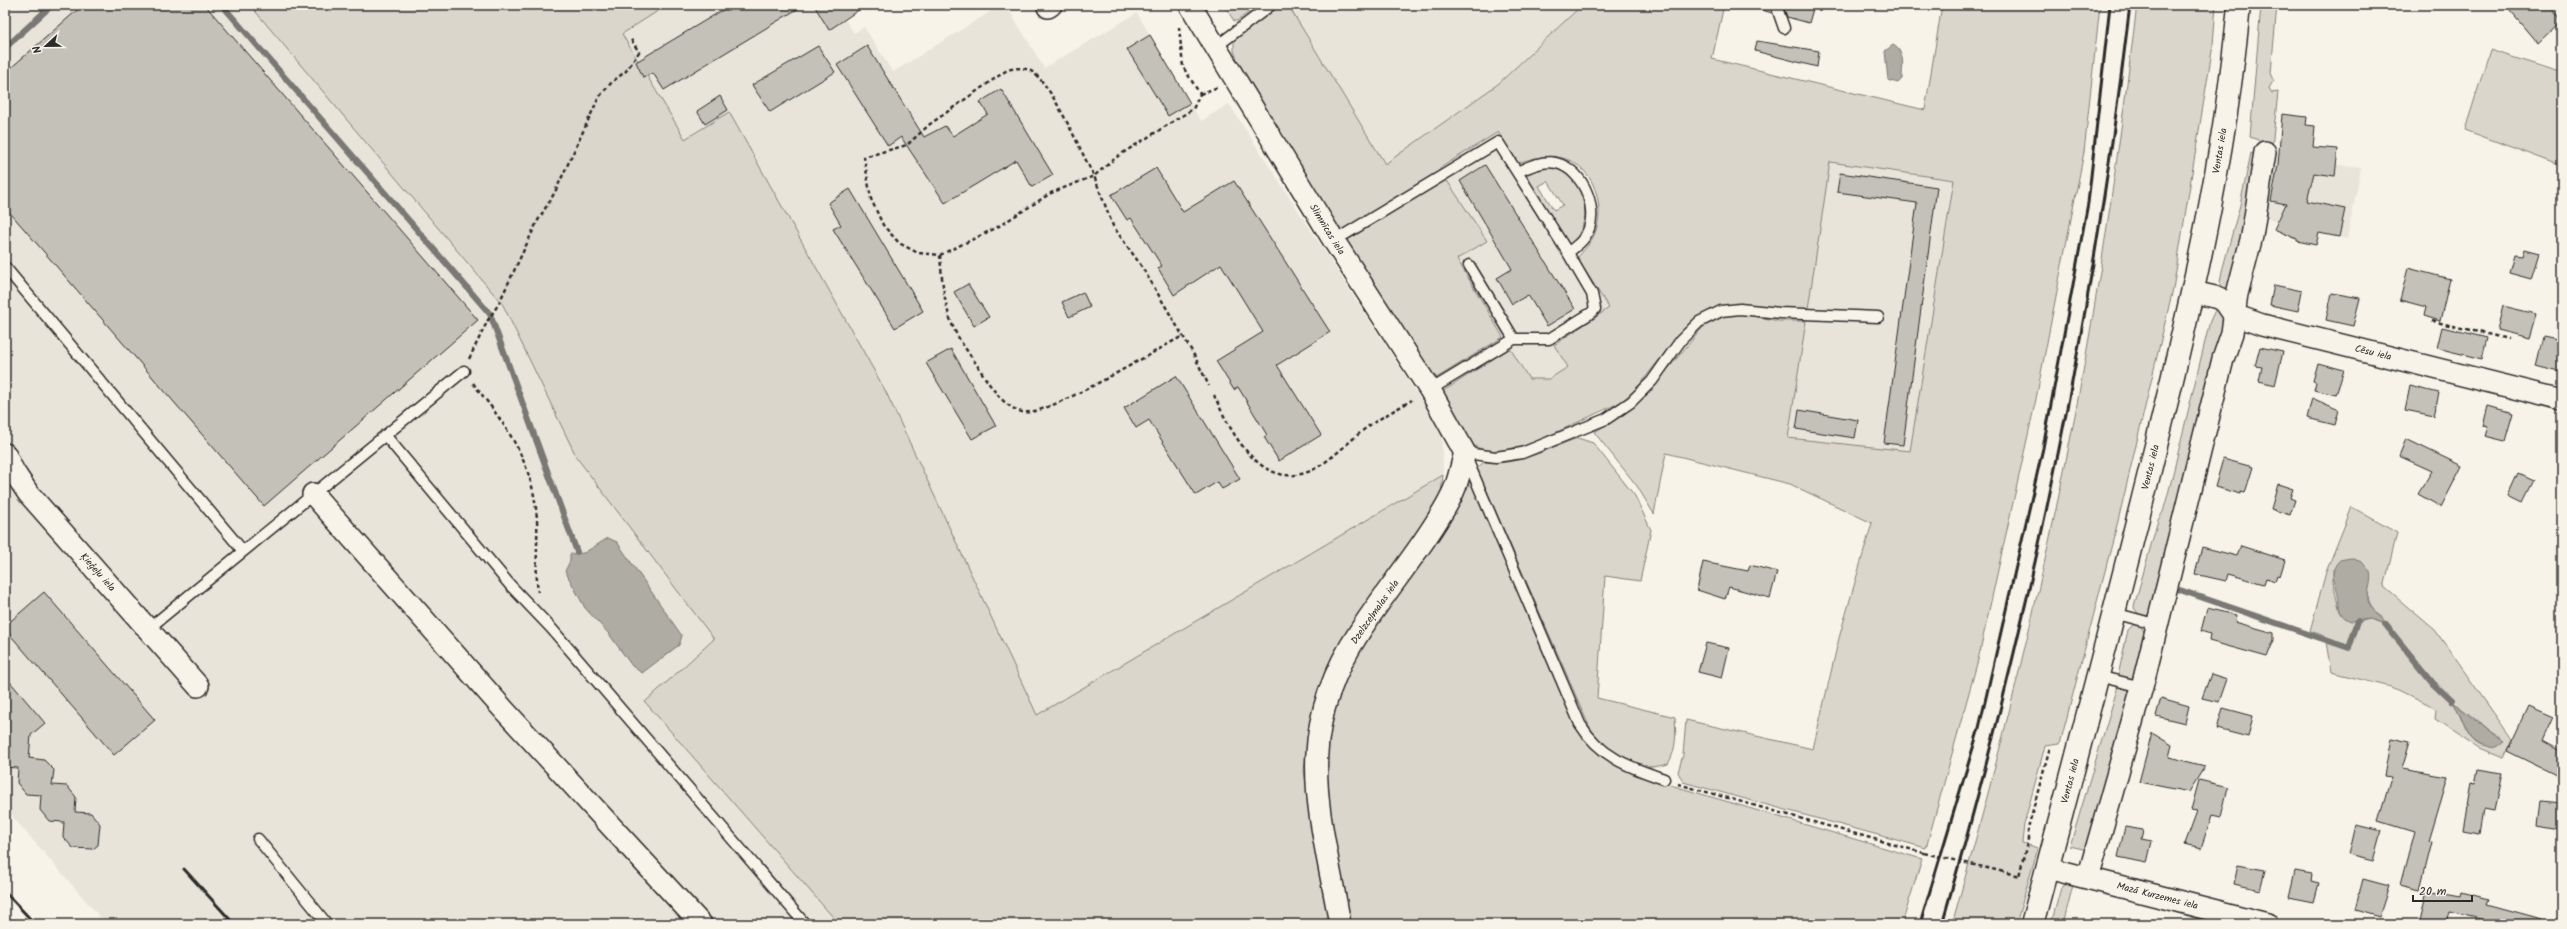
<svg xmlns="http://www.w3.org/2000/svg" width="2567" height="929" font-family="Kalam,sans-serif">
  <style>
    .built { fill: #e8e4da }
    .green { fill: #dad6cc; stroke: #82807c; fill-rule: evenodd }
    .water { fill: #afaca4; stroke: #7a7874 }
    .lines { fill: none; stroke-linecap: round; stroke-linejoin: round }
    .stream { stroke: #7a7874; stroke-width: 6 }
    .building { fill: #c4c1b9; stroke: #2b2b2b }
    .lane-casing { stroke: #2b2b2b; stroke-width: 13 }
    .street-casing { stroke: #2b2b2b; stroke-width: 24 }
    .highway-casing { stroke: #2b2b2b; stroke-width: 25 }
    .path { stroke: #2b2b2b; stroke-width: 2.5; stroke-dasharray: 4 3; stroke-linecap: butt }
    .lane { stroke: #f7f3e8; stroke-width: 10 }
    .street { stroke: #f7f3e8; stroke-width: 21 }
    .highway { stroke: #f7f3e8; stroke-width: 22 }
    .rail { stroke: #2b2b2b; stroke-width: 3 }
    .path-bridge { stroke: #2b2b2b; stroke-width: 2.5; stroke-dasharray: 4 3; stroke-linecap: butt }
    .labels { text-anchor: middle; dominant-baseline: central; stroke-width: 3; stroke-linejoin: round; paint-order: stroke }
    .street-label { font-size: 10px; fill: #2b2b2b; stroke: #f7f3e8 }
  </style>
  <rect width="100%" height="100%" fill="#f7f3e8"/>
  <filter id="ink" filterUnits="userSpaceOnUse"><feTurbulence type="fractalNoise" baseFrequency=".025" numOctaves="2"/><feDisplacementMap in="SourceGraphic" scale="8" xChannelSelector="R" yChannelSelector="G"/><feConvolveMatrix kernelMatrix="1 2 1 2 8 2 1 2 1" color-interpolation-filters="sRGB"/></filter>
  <g filter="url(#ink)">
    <path class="built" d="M5 5H250L503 305 577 458 714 639 645 702 839 924H106L5 808Z
      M667 5H835L854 33 864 27 893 72 1001 5H1006L1044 68 1137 13 1201 121 1229 104 1442 432 1443 475 1037 716 885 390 729 112 685 139 622 33Z
      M1288 5H1582L1498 84 1385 164Z
      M1498 131 1609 308 1554 345 1568 367 1549 380H1530L1457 259 1487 241 1439 168Z
      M2271 156 2361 168 2347 239 2299 228 2265 217Z
      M1830 162 1954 180 1910 451 1788 438Z"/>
    <path class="green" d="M250 5H667L622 34 685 139 729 112 885 390 1037 715 1443 475 1440 504 1326 675 1309 725 1304 771 1313 826 1335 924H839L645 702 714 639 577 458 503 305Z
      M1224 5H1259L1237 21H1234Z
      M1278 5H1288L1385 164 1498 84 1582 5H1724L1712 59 1925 110 1942 5H2100L2084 152 2036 399 1978 660 1926 848 1683 782 1678 772 1683 755 1686 720 1813 749 1839 638 1872 523 1790 484 1666 453 1654 514 1637 486 1594 432 1622 416 1646 395 1703 327 1725 316 1743 314 1779 321H1806L1788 438 1910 451 1954 180 1830 162 1808 309 1727 306 1678 336 1637 388 1621 402 1527 446 1496 451 1483 450 1473 445 1466 438 1442 392 1510 348 1529 379H1549L1568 367 1554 345 1609 308 1577 258C1584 250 1591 243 1595 233 1605 209 1596 173 1571 161 1554 153 1535 157 1518 163L1498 132 1440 168 1441 171 1359 223 1346 230 1340 231 1240 67 1234 51V39Z
      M2137 5H2216L2213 45 2173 289 2118 521 2060 744 2045 746 2024 824 2022 843 2038 848 2016 924H1952C2000 756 2042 587 2075 415 2101 280 2120 142 2137 5Z
      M2261 5H2277L2271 73 2274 80 2269 88 2272 93 2278 92 2272 147 2264 148 2258 140 2250 137Z
      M2490 50 2562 73V166L2465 130Z
      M2251 153 2256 154 2247 217 2227 293 2222 289 2220 282 2222 271 2240 205Z
      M1552 167C1591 176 1594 220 1570 247L1524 173ZM1548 181 1563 205 1554 210 1539 186Z
      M1446 179 1487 241 1457 259 1503 337 1438 377 1434 378 1346 241Z
      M2216 308 2226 313 2151 615 2140 616 2134 608 2135 603 2158 520 2163 512 2168 494 2210 321Z
      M1578 438 1593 443 1635 496 1651 530 1640 581 1605 576 1597 698 1675 717C1676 733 1677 749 1668 764 1663 765 1656 767 1650 767 1625 769 1602 745 1589 726L1477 468 1484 462C1516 467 1549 448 1578 438Z
      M1467 473 1474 482 1585 739C1600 757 1618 768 1640 776L1922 859 1902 924H1347L1338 873 1336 845 1328 822 1324 801 1329 700Z
      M2352 507 2397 533 2384 587 2435 630 2512 739 2503 758 2479 748 2435 719 2436 709 2391 687 2331 672 2325 636 2310 631 2326 572ZM2333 569 2369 586C2366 601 2370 609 2382 616L2381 623 2371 619 2356 622 2340 612 2333 583ZM2453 703C2470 710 2483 728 2501 738L2482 745C2464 738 2464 717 2453 703Z
      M2134 624 2140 625 2146 635 2134 680 2120 677 2119 671 2128 630Z
      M2118 686 2129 690 2131 695 2087 850 2070 846Z
      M2069 882 2143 902 2144 904 2073 885 2063 924H2051L2061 888Z
      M2158 907 2233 924H2214Z"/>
    <path class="water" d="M1893 45C1906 52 1902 66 1902 79L1898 83 1888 80 1885 51Z
      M608 538 617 542 682 636 679 645 642 673 632 666 609 634 585 608 565 571 570 561V554L584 553Z
      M2350 558 2362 562 2370 572C2373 583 2365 593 2369 604 2373 613 2384 615 2385 624L2371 619 2351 621C2337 616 2340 607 2338 595 2335 582 2328 571 2340 560Z
      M2452 701 2504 742 2496 748C2462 744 2469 723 2452 701Z"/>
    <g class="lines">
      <path class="stream" d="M222 5 490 314 577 552
        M5 48 52 5
        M2180 590 2349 648 2358 621
        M2385 624 2433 683 2452 701"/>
    </g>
    <path class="building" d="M83 5H205L478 320 264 506 5 207V73Z
      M731 5H804L664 90 653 73 643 77 636 62Z
      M814 5H866L829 30Z
      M1762 5H1770L1772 13 1762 10Z
      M1783 5H1814L1809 23 1787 17Z
      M2505 5H2551L2562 21 2538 44Z
      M1150 35 1190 103 1168 116 1127 49Z
      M1757 41 1819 51 1817 67 1755 51Z
      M818 46 835 72 770 112 752 85Z
      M867 46 924 137 945 126 953 136 988 114 980 102 1001 89 1053 175 1032 187 1016 160 945 203 901 137 888 146 837 65Z
      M720 96 728 110 705 124 697 111Z
      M2282 114 2307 117 2306 125 2315 126 2313 147 2338 149 2335 176 2314 173 2307 201 2345 209 2339 237 2319 233 2316 245 2297 241V239L2274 229 2286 204 2271 201 2278 165Z
      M1485 165 1575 309 1547 326 1528 295 1512 304 1497 278 1512 269 1460 181Z
      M1156 168 1183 212 1234 181 1330 332 1277 365 1321 435 1279 461 1264 437 1267 435 1238 387 1234 390 1216 361 1263 332 1221 264 1174 295 1158 268 1162 266 1131 218 1127 220 1111 195Z
      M1840 173 1937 187 1903 445 1884 443 1917 203 1837 192Z
      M850 189 923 311 895 328 833 229 841 225 828 203Z
      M2524 249 2539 253 2531 279 2509 273 2514 255 2522 256Z
      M2408 268 2450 279 2440 321 2424 316 2426 307 2400 300Z
      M968 284 989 317 974 326 954 292Z
      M2274 285 2302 291 2298 311 2270 305Z
      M1083 292 1090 307 1069 317 1062 302Z
      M2332 293 2360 298 2353 326 2326 320Z
      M2503 306 2536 314 2529 338 2497 330Z
      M2442 327 2487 338 2482 359 2437 348Z
      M2543 337 2562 341V373L2536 366Z
      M2260 347 2283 352 2275 385 2259 381 2262 367 2255 366Z
      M951 349 996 426 972 439 926 363Z
      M2318 363 2344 370 2336 395 2314 390 2316 382 2313 381Z
      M1176 376 1240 479 1222 489 1217 482 1196 495 1149 420 1136 428 1124 408Z
      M2410 386 2439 393 2434 416 2405 410Z
      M2312 398 2339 410 2335 425 2307 418Z
      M2488 406 2513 413 2505 441 2485 436 2488 427 2483 426Z
      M1799 410 1858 420 1855 438 1796 429Z
      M2406 439 2462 466 2441 507 2418 494 2432 471 2399 456Z
      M2223 459 2253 467 2245 493 2241 492V494L2215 487Z
      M2518 473 2533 480 2522 502 2508 495Z
      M2278 484 2293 489 2290 498 2295 500 2290 515 2271 509Z
      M2241 546 2285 560 2280 576 2277 575 2275 581 2266 578 2264 584 2228 574 2226 581 2195 574 2202 547 2237 556Z
      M1703 562 1748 571 1750 565 1777 572 1770 598 1729 587 1725 599 1697 590Z
      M44 592 155 720 114 755 5 629V626Z
      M2207 608 2236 615 2235 622 2274 633V640L2267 657 2209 641 2210 634 2201 631Z
      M1706 643 1729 648 1722 678 1698 672Z
      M2211 674 2227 679 2219 702 2202 698Z
      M5 676 45 723 31 735 29 758 44 760 54 770 52 785 67 786 76 797 75 812 91 813 100 824 98 845 93 849 73 848 63 837 64 822 49 821 40 810 41 795 26 794 17 783 18 768 5 767Z
      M2161 698 2189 706 2185 723 2156 716Z
      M2528 706 2553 717 2542 741 2562 752V778L2507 751Z
      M2223 708 2253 716 2248 737 2217 729Z
      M2152 733 2172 745 2169 757 2205 766 2189 792 2139 782Z
      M2391 738 2410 742 2402 769 2448 777 2429 841 2432 842 2420 890 2400 885 2414 832 2378 821 2391 777 2384 776Z
      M2478 769 2502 773 2494 811 2484 809 2480 834 2464 831 2472 782 2475 783Z
      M2199 780 2228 787 2221 817 2212 815 2201 848 2185 844 2197 811 2191 810Z
      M2541 801 2562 803 2560 829 2538 825Z
      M2356 825 2381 831 2373 861 2349 855Z
      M2125 827 2143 830 2141 839 2152 841 2147 863 2118 857Z
      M2238 865 2265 870 2260 890 2234 884Z
      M2295 871 2312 874 2311 881 2319 883 2314 902 2289 897Z
      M2363 879 2389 886 2379 917 2355 910Z
      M2427 890 2461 896 2462 892 2488 899 2486 904 2541 919V924H2490V921L2450 912 2447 924 2420 920Z"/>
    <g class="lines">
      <g class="lane-casing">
        <path id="lane" d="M1776 5 1784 28
          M1217 46 1271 5
          M1334 241 1498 142 1517 172C1528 167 1543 160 1556 163 1584 169 1602 214 1584 238 1580 244 1573 248 1568 253
          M1469 265 1514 339
          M5 267 243 551
          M1430 390 1514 339H1549L1591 313 1595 309 1592 294 1568 253 1517 172
          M385 435 510 585 551 628 805 924
          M1465 453 1496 457 1522 453 1606 419 1631 402 1652 381 1681 340 1699 322 1721 311 1740 309 1780 313 1878 317
          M1466 457 1580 724C1600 757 1629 767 1664 779
          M2114 613 2158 625
          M148 629 464 371
          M2098 676 2142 687
          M258 839 327 924"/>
      </g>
      <g class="street-casing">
        <g id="street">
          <path id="s1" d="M1190 5 1334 241 1430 390 1465 453C1462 462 1460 473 1457 482 1452 498 1442 513 1433 527 1410 563 1383 595 1360 631 1291 735 1320 811 1340 924"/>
          <path d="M1048 7 1051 5"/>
          <path id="s2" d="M2193 292 2219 298 2225 302 2234 315 2262 325 2562 400"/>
          <path id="s3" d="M5 454 14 472 28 493 198 686"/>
          <path d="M313 494 504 710 701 924"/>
          <path id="s4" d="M2048 868 2267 924"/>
          <path d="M2088 878 2142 687 2223 359 2232 333 2237 294 2252 236 2265 152"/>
        </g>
      </g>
      <g class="highway-casing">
        <g id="highway">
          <path id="s5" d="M2032 924C2073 773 2112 622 2150 470 2188 317 2225 163 2239 5"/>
        </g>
      </g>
      <path class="path" d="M1179 27 1183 67 1200 94 1193 109 1118 156 1094 176 1051 193 996 228 940 255 918 253 899 243 883 225 871 199 864 157 907 145 930 124 1007 70C1015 68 1023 67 1031 71 1052 84 1079 148 1092 172L1094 176 1113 226 1142 267 1193 353 1209 386
        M1200 94 1218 87
        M940 255C942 280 944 306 954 329 960 342 969 353 977 365 988 382 1001 406 1022 412 1046 418 1155 350 1183 336
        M2432 321 2508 339
        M469 359 488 320 498 305 537 222 555 192 599 97 612 82 626 71 639 52 630 38
        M473 383C507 427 533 461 537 519 538 544 535 568 538 592
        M1214 395C1228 426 1256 485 1301 474 1325 469 1350 439 1370 425 1384 416 1398 408 1412 400
        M1678 784 1924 853
        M2000 871 2019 876 2028 839V828L2050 747"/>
      <use href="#lane" class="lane"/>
      <use href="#street" class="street"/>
      <use href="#highway" class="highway"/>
      <path class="rail" d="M184 869 234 924
        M5 892 35 924
        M1920 924 1979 728 2043 448 2088 203 2110 5
        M1942 924C2030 622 2093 317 2130 5"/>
      <path class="path-bridge" d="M1924 853 2000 871"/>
    </g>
  </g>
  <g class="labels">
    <g class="street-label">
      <text stroke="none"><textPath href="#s5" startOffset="796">Ventas iela</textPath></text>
      <text stroke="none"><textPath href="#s1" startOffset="263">Slimnīcas iela</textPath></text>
      <text stroke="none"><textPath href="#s2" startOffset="194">Cēsu iela</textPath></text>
      <text stroke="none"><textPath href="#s5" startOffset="472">Ventas iela</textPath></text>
      <text stroke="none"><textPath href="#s3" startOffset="151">Ķieģeļu iela</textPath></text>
      <text transform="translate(1375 612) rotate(-55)">Dzelzceļmalas iela</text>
      <text stroke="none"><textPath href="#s5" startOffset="148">Ventas iela</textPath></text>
      <text stroke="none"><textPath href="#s4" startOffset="113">Mazā Kurzemes iela</textPath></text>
    </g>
  </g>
  <rect width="2567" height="929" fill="none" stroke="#f7f3e8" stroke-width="20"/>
  <rect x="10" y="10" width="2547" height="909" fill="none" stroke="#2b2b2b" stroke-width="1.5" filter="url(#ink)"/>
  <g transform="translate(46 46) rotate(248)" stroke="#f7f3e8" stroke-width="3" paint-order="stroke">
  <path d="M0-3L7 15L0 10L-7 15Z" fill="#2b2b2b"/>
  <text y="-6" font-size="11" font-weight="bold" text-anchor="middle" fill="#2b2b2b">N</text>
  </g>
  <path d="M2413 895v6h59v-6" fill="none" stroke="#2b2b2b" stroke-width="2"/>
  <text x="2419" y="895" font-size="12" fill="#2b2b2b" stroke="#f7f3e8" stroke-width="3" paint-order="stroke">20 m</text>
</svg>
